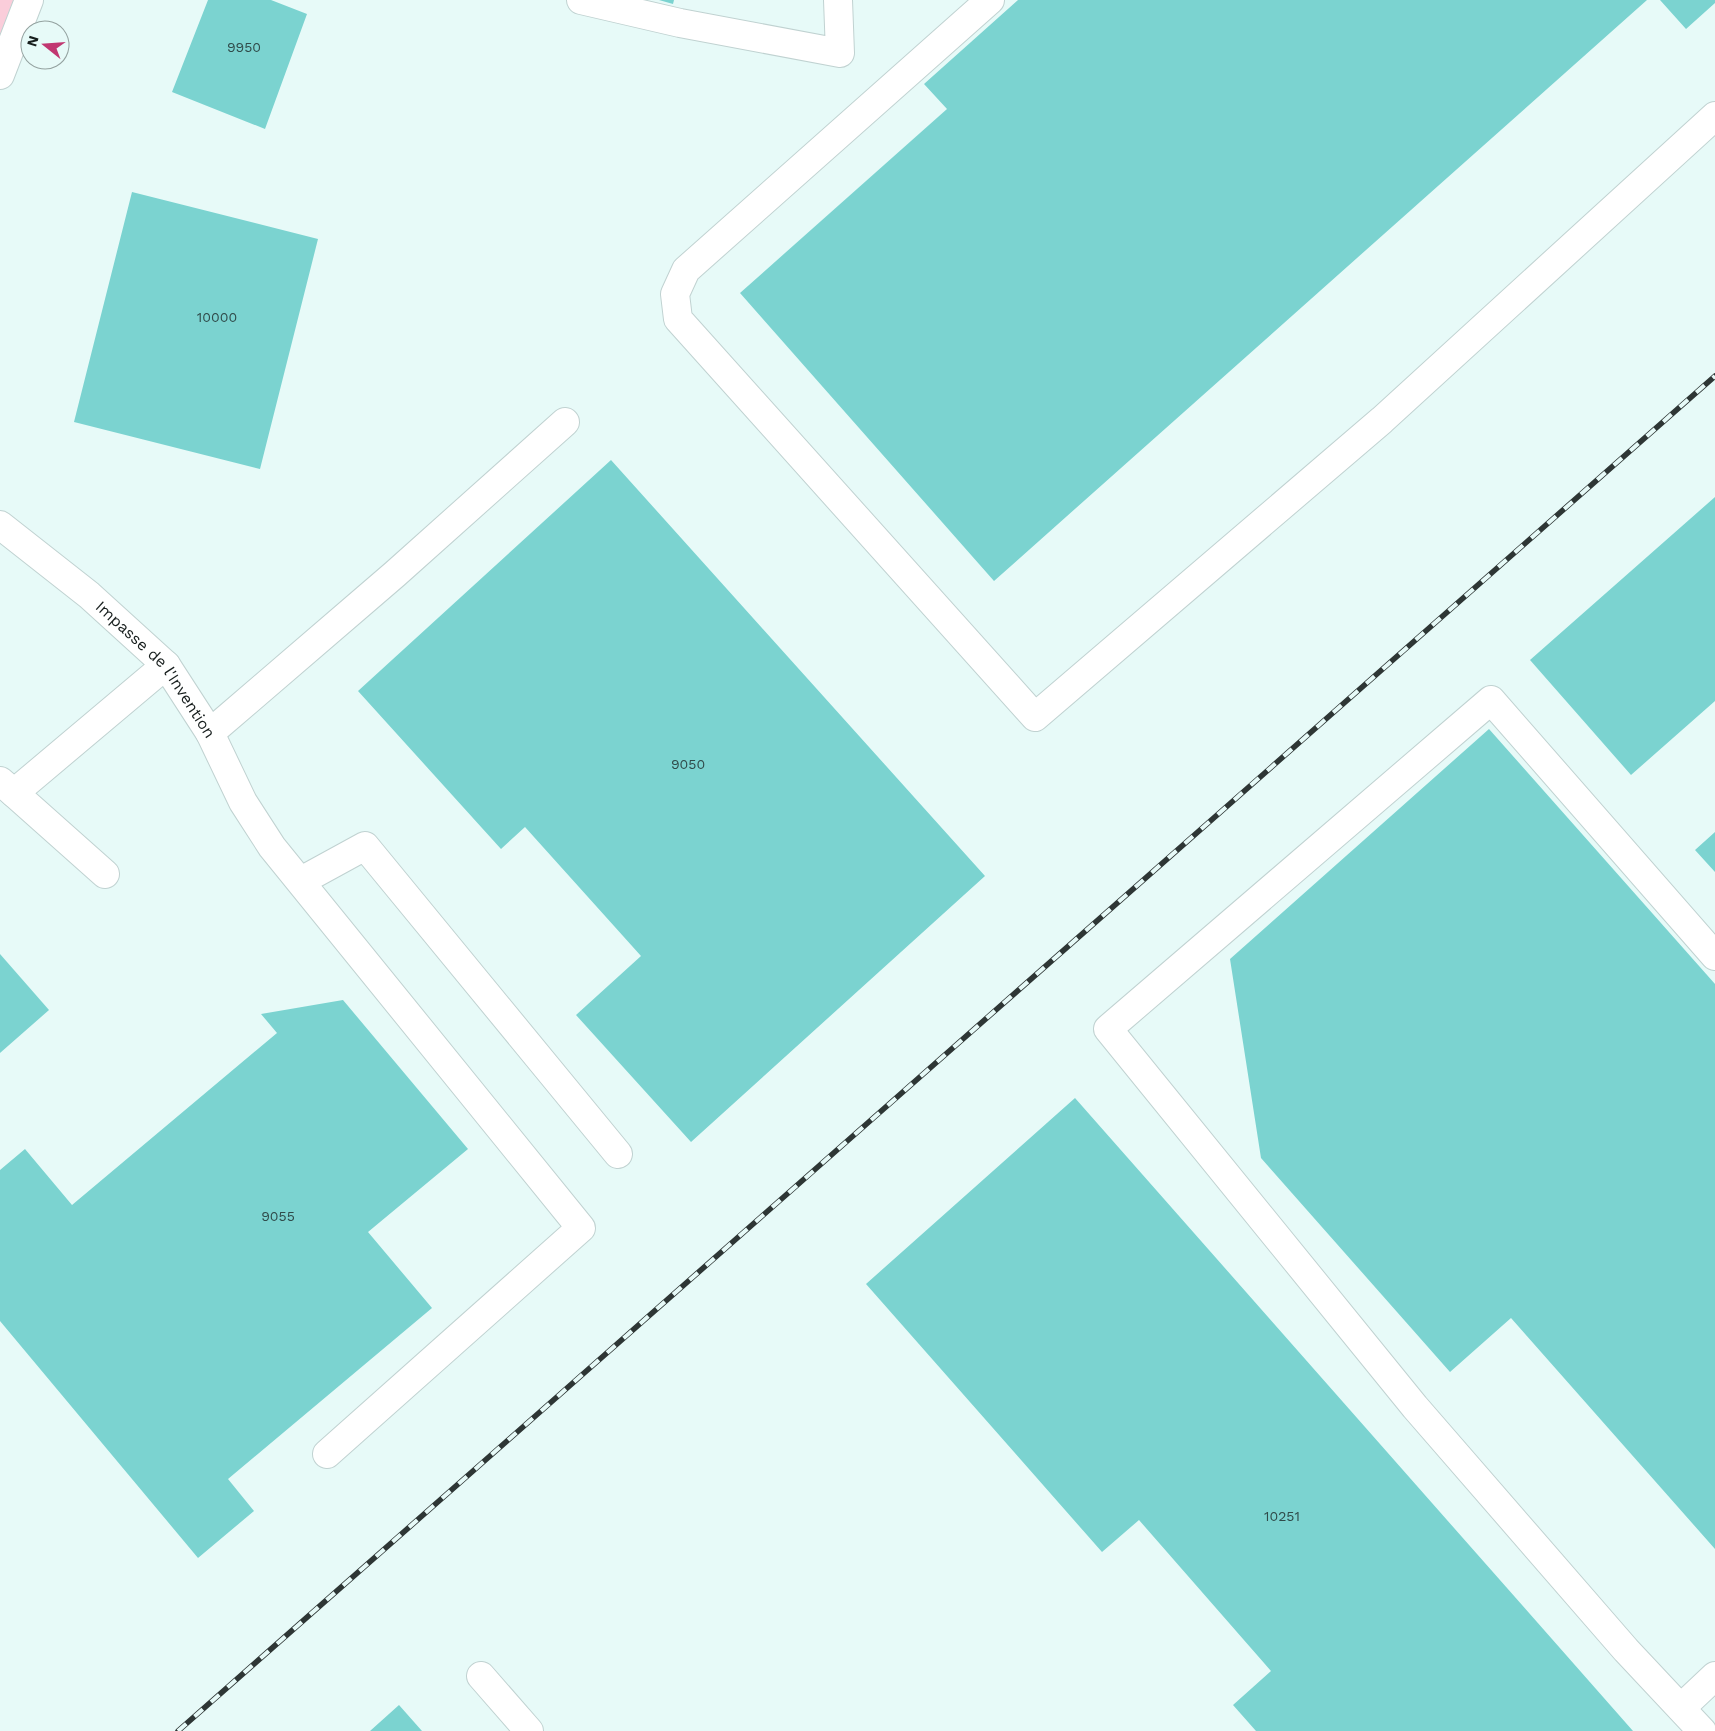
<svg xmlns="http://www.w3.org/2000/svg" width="1715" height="1731" font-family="'Work Sans',sans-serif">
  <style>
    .green { fill: #facdda }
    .building { fill: #7bd3d0 }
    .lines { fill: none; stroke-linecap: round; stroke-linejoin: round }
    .minor-casing { stroke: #c0d2d1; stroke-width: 30 }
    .minor { stroke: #fff; stroke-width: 28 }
    .rail-casing { stroke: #2e3635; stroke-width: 5.5 }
    .rail { stroke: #e7faf8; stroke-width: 4; stroke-dasharray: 11; stroke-linecap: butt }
    .labels { text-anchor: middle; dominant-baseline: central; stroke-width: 4.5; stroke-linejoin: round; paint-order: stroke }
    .number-label { font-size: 14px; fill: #304b4a }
    .street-label { font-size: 16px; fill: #171e1d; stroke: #e7faf8 }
  </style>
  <rect width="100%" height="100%" fill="#e7faf8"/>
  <path class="green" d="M0 0H29L0 75Z"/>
  <path class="building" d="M208 0H271L307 14 265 129 172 92Z
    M659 0H674L673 4Z
    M1018 0H1647L994 581 740 293 947 109 924 84Z
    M1660 0H1715V3L1686 29Z
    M132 192 318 239 260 469 74 422Z
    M611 460 985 876 691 1142 576 1015 641 956 525 827 501 849 358 691Z
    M1715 497V701L1631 775 1530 660Z
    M1489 729 1715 984V1549L1511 1318 1450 1372 1261 1158 1230 959Z
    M1715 832V872L1695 850Z
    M0 954 49 1010 0 1053Z
    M343 1000 468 1149 368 1232 432 1308 228 1479 254 1511 198 1558 0 1321V1170L25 1149 72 1205 277 1033 261 1014Z
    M1075 1098 1633 1731H1256L1233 1705 1271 1671 1139 1520 1102 1552 866 1284Z
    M399 1705 422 1731H370Z"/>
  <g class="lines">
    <g class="minor-casing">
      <g id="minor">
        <path d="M581 0 680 23 840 53 838 0"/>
        <path d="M990 0 686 270 675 294 678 319 1035 717 1382 420 1715 116"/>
        <path d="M0 75 29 0"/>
        <path id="s1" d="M0 525 89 595 166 665 210 733 243 802 272 847 581 1228 327 1454"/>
        <path d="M210 733 395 574 565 422"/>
        <path d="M0 781 14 793 166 665"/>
        <path d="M14 793 105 874"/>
        <path d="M301 881 365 846 618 1154"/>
        <path d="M481 1676 529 1731"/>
        <path d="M1681 1708 1715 1676"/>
        <path d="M1702 1731 1626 1650 1415 1407 1108 1029 1491 700 1715 956"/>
      </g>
    </g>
    <use href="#minor" class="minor"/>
    <g class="rail-casing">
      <path id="rail" d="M178 1731 1715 376"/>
    </g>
    <use href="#rail" class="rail"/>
  </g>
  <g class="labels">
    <g class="number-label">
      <text x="244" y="47">9950</text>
      <text x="217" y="317">10000</text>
      <text x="688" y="764">9050</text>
      <text x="278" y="1216">9055</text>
      <text x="1282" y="1516">10251</text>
    </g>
    <g class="street-label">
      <text stroke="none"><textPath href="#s1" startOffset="214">Impasse de l'Invention</textPath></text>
    </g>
  </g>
  <g transform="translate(45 45) rotate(287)"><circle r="24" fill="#e7faf8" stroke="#94a2a0"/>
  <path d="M0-4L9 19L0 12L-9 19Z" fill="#c13771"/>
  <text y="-8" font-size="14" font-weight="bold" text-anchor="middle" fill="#171e1d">N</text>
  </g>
</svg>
